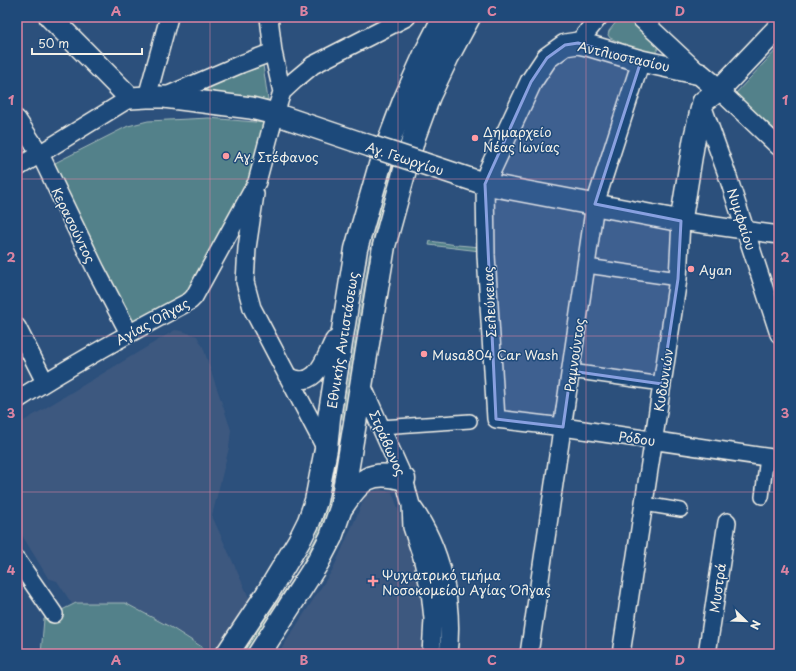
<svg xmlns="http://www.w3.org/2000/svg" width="796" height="671" font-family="'Playpen Sans',sans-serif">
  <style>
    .built { fill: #3c587f }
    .green { fill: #53818a; stroke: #a4b9b9 }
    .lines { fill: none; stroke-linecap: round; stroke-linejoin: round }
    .pedestrian-casing { stroke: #f4f1e8; stroke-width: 16 }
    .minor-casing { stroke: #f4f1e8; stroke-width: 20 }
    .tertiary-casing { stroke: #f4f1e8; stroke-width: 24 }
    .secondary-casing { stroke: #f4f1e8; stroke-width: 25 }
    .pedestrian { stroke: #1f4a7a; stroke-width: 13 }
    .minor { stroke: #1f4a7a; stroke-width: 17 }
    .tertiary { stroke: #1f4a7a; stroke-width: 21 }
    .secondary { stroke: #1f4a7a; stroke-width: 22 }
    .tertiary-bridge-casing { stroke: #f4f1e8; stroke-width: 24; stroke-linecap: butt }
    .tertiary-bridge { stroke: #1f4a7a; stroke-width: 21 }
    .marked { fill: #88a0e0; fill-opacity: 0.2; stroke: #88a0e0; stroke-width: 3; stroke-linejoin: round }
    .grid { fill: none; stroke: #db84a2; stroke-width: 1; stroke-opacity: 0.55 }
    .poi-dot { fill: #ff9aa2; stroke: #1f4a7a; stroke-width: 1.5 }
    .labels { text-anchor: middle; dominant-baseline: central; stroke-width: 3; stroke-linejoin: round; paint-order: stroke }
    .street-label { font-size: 13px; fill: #f4f1e8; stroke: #1f4a7a }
    .poi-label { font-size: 13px; fill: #f4f1e8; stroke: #1f4a7a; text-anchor: start }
    .neatline { fill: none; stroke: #db84a2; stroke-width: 1.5 }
    .grid-label { font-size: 13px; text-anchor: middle; font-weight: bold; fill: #db84a2 }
  </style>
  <rect width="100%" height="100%" fill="#2c507c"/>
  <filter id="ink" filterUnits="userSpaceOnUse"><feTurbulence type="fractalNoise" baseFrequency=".025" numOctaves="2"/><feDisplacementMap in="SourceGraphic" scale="8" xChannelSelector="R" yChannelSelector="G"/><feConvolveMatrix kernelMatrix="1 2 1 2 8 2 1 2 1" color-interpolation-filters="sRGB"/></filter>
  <g filter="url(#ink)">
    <path class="built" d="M175 330 182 331 197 336 203 347 231 430 229 448 212 516 251 602 215 654 172 628 125 603 72 604 57 581 48 578 17 527V425Z
      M379 489 392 492 412 546 422 592 424 621 422 654H278L333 569 366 495Z"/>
    <path class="green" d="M620 17H631L657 43C659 49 658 51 653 54L644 53 610 38 608 35 609 31Z
      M779 47V140L734 95Z
      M263 65 268 100 203 91V87Z
      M209 118 266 123 256 172 194 291 131 329 53 164 128 126 148 121Z
      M392 168 400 171 350 420 342 419 369 257 380 208Z
      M430 241 457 245 481 247 480 251 429 245Z
      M342 424 350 425 333 514 253 654H242L300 568 316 538 322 522 330 497Z
      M76 603H125L172 628 213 654H41L44 619Z"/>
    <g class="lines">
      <g class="pedestrian-casing">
        <path id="pedestrian" d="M587 266 678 279
          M571 371 662 384
          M381 427 470 421
          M762 497 767 457
          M644 504 681 510"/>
      </g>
      <g class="minor-casing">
        <path id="minor" d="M269 17 273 52 282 92
          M639 17 700 74
          M578 43 599 17
          M719 90 779 147
          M147 97 169 17
          M164 97 241 64 273 52
          M702 105 728 177 779 334
          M17 119 40 154 96 270 129 333
          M17 168 130 98
          M485 184 486 255 496 419 563 427 779 459
          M255 194 247 248 245 282 252 308 326 449
          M17 327 45 382
          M287 376C316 391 324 360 334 340
          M361 383 404 479 411 505 412 527 422 557 430 591 433 619 431 654
          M17 400C73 364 131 332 190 301L194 297 257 182 275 114 282 92 295 80 313 65 407 17
          M411 505C442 547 454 603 448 654
          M17 560 54 614
          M529 654 595 204 641 61
          M621 654 678 279 681 221 779 235
          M707 654 727 522"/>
      </g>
      <g class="tertiary-casing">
        <path id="tertiary" d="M50 17 130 98 147 97H164L251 108 275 114 370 146
          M422 163 485 184 681 221 694 140 703 102 719 90 779 27
          M485 184 490 170 531 82 547 58 565 45 578 43 587 45 641 61 700 74 719 90"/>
      </g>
      <g class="secondary-casing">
        <path id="secondary" d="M342 507C360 480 370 469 404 479
          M227 654 267 594 299 541 309 521 316 501 326 449 329 418 356 249 380 165 404 101 426 52 444 17
          M259 654 318 562 331 537 341 508 384 246 414 137 429 96 448 56 469 17"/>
      </g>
      <use href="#pedestrian" class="pedestrian"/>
      <use href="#minor" class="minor"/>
      <use href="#tertiary" class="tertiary"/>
      <use href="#secondary" class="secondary"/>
      <g class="tertiary-bridge-casing">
        <path id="tertiary-bridge" d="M370 146 422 163"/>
      </g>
      <use href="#tertiary-bridge" class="tertiary-bridge"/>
    </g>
  </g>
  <path class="marked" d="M578 43 641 61 595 204 681 221 678 279 662 384 571 371 563 427 496 419 485 184 531 82 547 58 565 45Z"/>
  <path class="grid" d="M210 17V654M398 17V654M586 17V654M17 179H779M17 336H779M17 492H779"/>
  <g class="poi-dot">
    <circle cx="475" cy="138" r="4"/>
    <circle cx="226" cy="156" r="4"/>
    <circle cx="691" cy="269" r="4"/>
    <circle cx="424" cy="354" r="4"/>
    <path d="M371 575h4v4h4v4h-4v4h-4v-4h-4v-4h4z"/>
  </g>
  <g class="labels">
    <g class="street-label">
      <text transform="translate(624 56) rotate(13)">Αντλιοστασίου</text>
      <text transform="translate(405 158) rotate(18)">Αγ. Γεωργίου</text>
      <text transform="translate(742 219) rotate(72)">Νυμφαίου</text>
      <text transform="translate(74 225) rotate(64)">Κερασούντος</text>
      <text transform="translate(489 302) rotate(-93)">Σελεύκειας</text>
      <text transform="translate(152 321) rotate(-29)">Αγίας Όλγας</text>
      <text transform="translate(342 340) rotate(-81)">Εθνικής Αντιστάσεως</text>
      <text transform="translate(574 355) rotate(-82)">Ραμνούντος</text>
      <text transform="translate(663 380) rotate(-81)">Κυδωνιών</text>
      <text transform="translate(637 438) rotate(8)">Ρόδου</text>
      <text transform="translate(388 443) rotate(66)">Στράβωνος</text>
      <text transform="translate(717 588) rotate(-82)">Μυστρά</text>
    </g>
    <g class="poi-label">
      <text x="483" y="131">Δημαρχείο<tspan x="483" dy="15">Νέας Ιωνίας</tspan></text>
      <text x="234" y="156">Αγ. Στέφανος</text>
      <text x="699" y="269">Ayan</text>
      <text x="432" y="354">Musa804 Car Wash</text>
      <text x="382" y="574">Ψυχιατρικό τμήμα<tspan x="382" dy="15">Νοσοκομείου Αγίας Όλγας</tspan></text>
    </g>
  </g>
  <rect width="796" height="671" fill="none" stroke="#1f4a7a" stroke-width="44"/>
  <g transform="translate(746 621) rotate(113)" stroke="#1f4a7a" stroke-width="3" paint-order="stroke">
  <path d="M0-3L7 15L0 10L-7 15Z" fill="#f4f1e8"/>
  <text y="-6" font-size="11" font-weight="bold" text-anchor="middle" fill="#f4f1e8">N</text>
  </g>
  <path d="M32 48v6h110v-6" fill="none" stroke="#f4f1e8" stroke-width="2"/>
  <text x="38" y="48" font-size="12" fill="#f4f1e8" stroke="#1f4a7a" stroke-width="3" paint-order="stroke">50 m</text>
  <rect x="22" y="22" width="752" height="627" class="neatline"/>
  <g class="grid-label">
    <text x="116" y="16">A</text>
    <text x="304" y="16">B</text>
    <text x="492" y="16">C</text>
    <text x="680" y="16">D</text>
    <text x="11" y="105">1</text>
    <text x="785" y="105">1</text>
    <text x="11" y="262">2</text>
    <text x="785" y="262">2</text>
    <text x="11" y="418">3</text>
    <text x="785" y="418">3</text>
    <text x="11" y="575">4</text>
    <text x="785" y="575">4</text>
    <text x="116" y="665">A</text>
    <text x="304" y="665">B</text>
    <text x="492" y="665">C</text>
    <text x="680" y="665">D</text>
  </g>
</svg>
